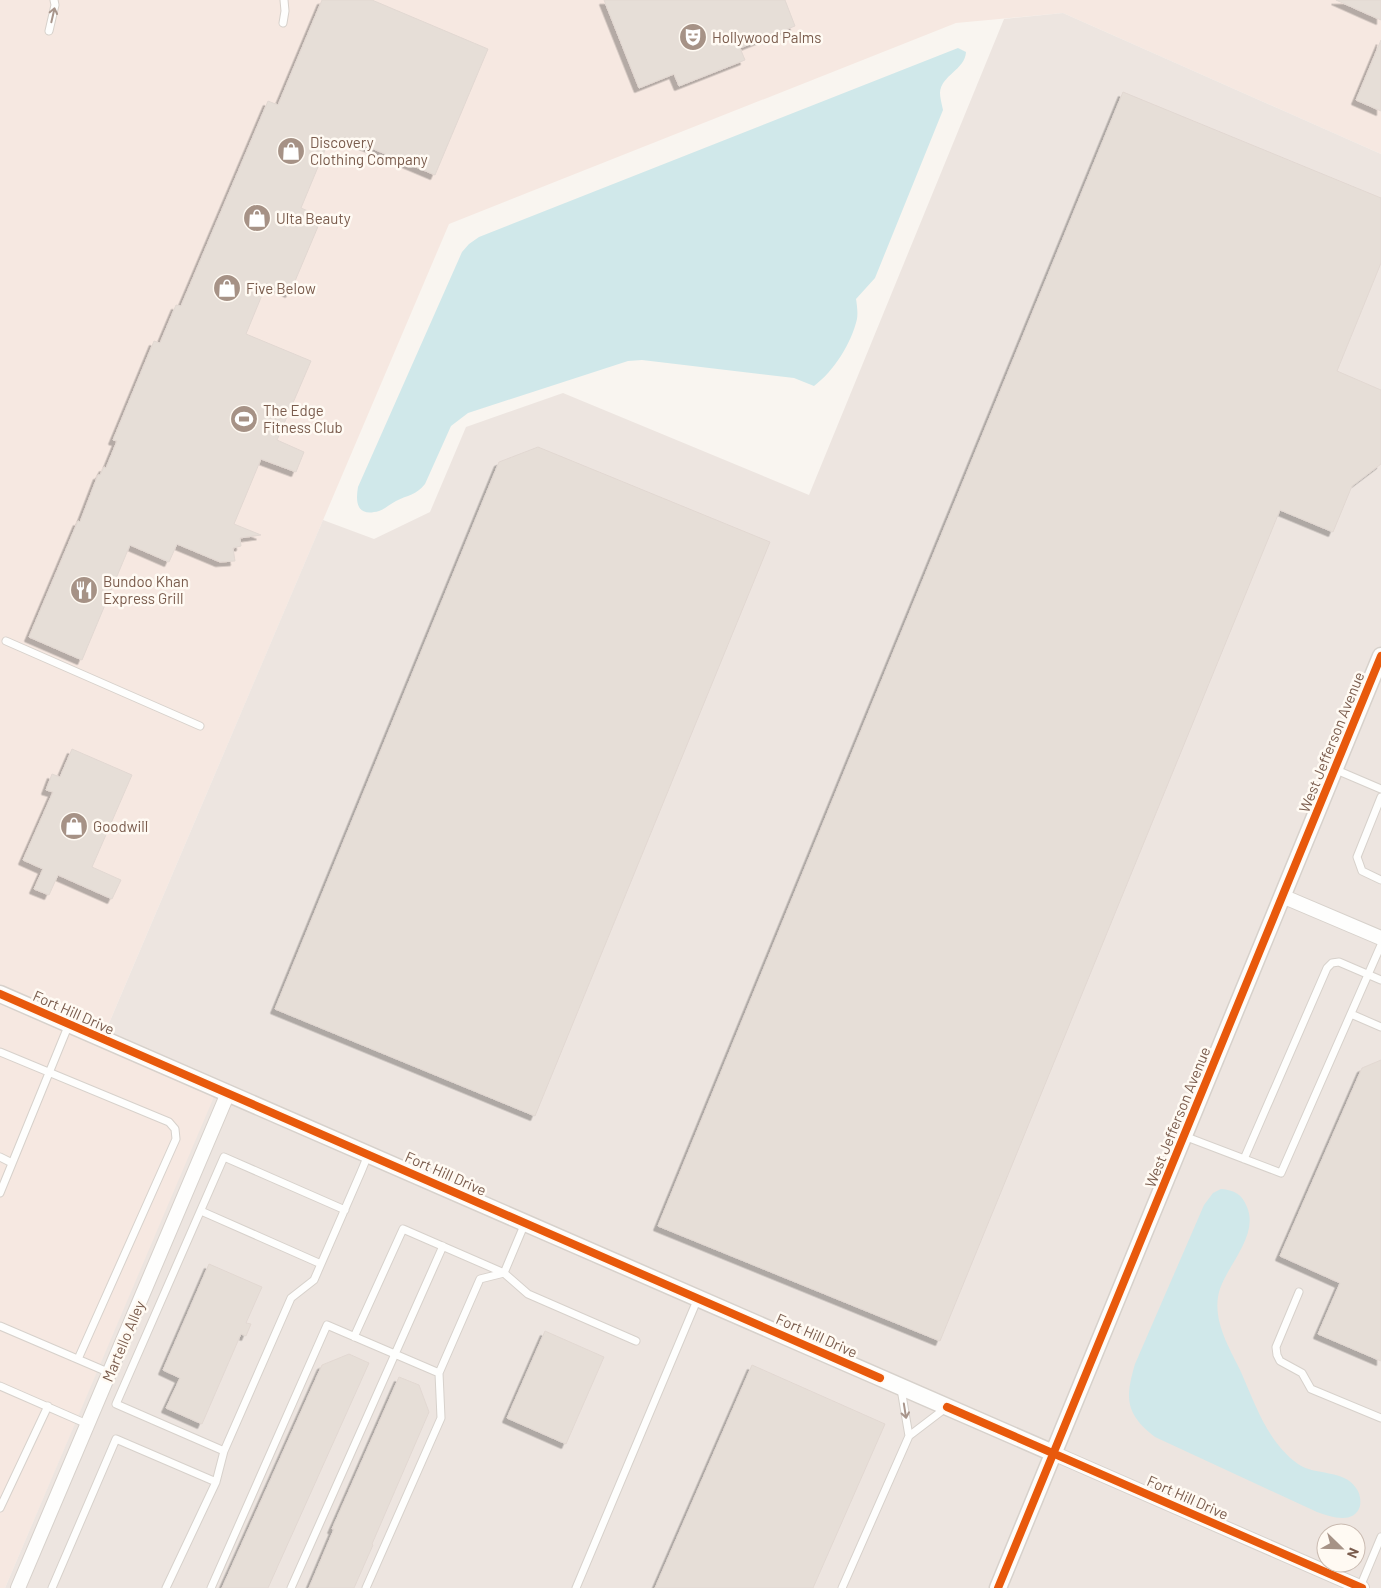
<svg xmlns="http://www.w3.org/2000/svg" width="1381" height="1588" font-family="Barlow,sans-serif">
  <style>
    .commercial { fill: #f6e8e1 }
    .industrial { fill: #ede5e0; fill-rule: evenodd }
    .water { fill: #d0e8ea }
    .building { fill: #e6ded7; stroke: #e2d8d2; filter: url(#shadow) }
    .lines { fill: none; stroke-linecap: round; stroke-linejoin: round }
    .service-casing { stroke: #d7d1cb; stroke-width: 9 }
    .minor-casing { stroke: #d7d1cb; stroke-width: 16 }
    .tertiary-casing { stroke: #d7d1cb; stroke-width: 19 }
    .service { stroke: #fefefd; stroke-width: 7 }
    .minor { stroke: #fefefd; stroke-width: 14 }
    .tertiary { stroke: #fefefd; stroke-width: 16 }
    .cycleway-casing { stroke: #fffaf3; stroke-width: 11 }
    .cycleway { stroke: #e8590c; stroke-width: 8 }
    .oneway { stroke: #a8958b }
    .labels { text-anchor: middle; dominant-baseline: central; stroke-width: 5; stroke-linejoin: round; paint-order: stroke }
    .poi-label { font-size: 15px; fill: #7a5c4d; stroke: #fffaf3; text-anchor: start }
    .street-label { font-size: 15px; fill: #7a5c4d; stroke: #fffaf3 }
  </style>
  <defs>
    <filter id="shadow"><feDropShadow dx="-4.5" dy="4.5" stdDeviation="0" flood-color="#0004"/></filter>
  </defs>
  <rect width="100%" height="100%" fill="#f9f5f0"/>
  <path class="commercial" d="M0 0H1381V154L1063 13 956 23 449 224 104 1035 220 1085 5 1588H0Z"/>
  <path class="industrial" d="M1063 13 1381 154V1588H5L219 1085 104 1035 323 520 374 539 430 512 466 427 563 393 809 495 1004 19ZM1326 1533H1356V1563H1326Z"/>
  <path class="water" d="M958 48 966 52C965 70 941 75 940 93 940 98 942 105 943 110L875 278 856 299C857 305 858 313 857 319 851 344 834 371 814 386L794 378 642 360 628 361 468 413 451 426 425 484C416 495 408 495 396 501 390 504 385 509 379 511 358 517 355 504 358 487L462 252 469 244 479 237Z
    M1221 1189C1234 1190 1242 1194 1247 1207 1260 1238 1222 1269 1218 1297 1214 1324 1230 1349 1241 1372 1255 1404 1268 1443 1298 1464 1315 1476 1344 1469 1356 1488 1360 1493 1361 1500 1360 1506 1354 1525 1331 1517 1317 1512L1155 1437C1125 1414 1125 1398 1135 1364L1204 1205 1213 1193Z"/>
  <path class="building" d="M322 0H372L488 49 435 175 345 137 342 144 330 138 301 208 322 217 290 293 267 283 246 334 311 361 277 440 304 452 296 472 261 459 234 524 261 535 240 538 241 546 233 548 235 561 220 562 177 544 169 562 130 545 82 660 29 637 78 521 80 522 98 475H100L104 467 106 468 117 441 113 440 154 341 160 343 176 305 181 306 268 101 278 105Z
    M604 0H785L795 26 740 48 745 60 679 86 674 74 639 88Z
    M1336 0H1381V20L1365 13Z
    M1381 40V111L1356 100Z
    M1123 92 1381 198V263L1337 371 1381 390V464L1352 486 1333 532 1280 510 940 1341 658 1226Z
    M538 447 770 542 535 1116 275 1009 499 462Z
    M72 749 132 775 92 867 121 880 112 899 58 875 49 895 34 889 43 869 23 860 53 792 46 790 52 774 60 777Z
    M1381 1060V1361L1318 1334 1340 1283 1280 1256 1362 1068Z
    M209 1264 262 1287 246 1323 251 1324 246 1336 241 1334 202 1424 166 1408 180 1378 163 1370Z
    M545 1331 604 1357 566 1444 507 1418Z
    M349 1354 369 1363 268 1588H222L322 1365Z
    M752 1365 885 1424 813 1588H655Z
    M399 1377 419 1385 429 1412 372 1544 373 1545 354 1588H309L334 1529H332Z"/>
  <g class="lines">
    <g class="service-casing">
      <path id="service" d="M283 23 285 11 284 0
        M49 31 55 5 54 0
        M6 641 200 726
        M1334 769 1381 789
        M1381 797 1357 857 1362 871 1381 880
        M1351 1014 1381 1027
        M0 1052 169 1122 175 1129 176 1139 78 1359
        M1184 1136 1281 1173 1381 945
        M0 1157 12 1163
        M1244 1159 1327 968 1332 963 1339 962 1381 980
        M0 1193 69 1024
        M345 1210 224 1157 116 1404 224 1451 291 1298 314 1280 361 1172 368 1155
        M201 1211 321 1264
        M1299 1292 1276 1347 1277 1355 1280 1361 1302 1373 1311 1389 1381 1418
        M0 1326 110 1373
        M354 1337 403 1229 504 1273 528 1294 636 1341
        M0 1386 87 1424
        M901 1389 909 1436
        M0 1508 48 1406
        M1360 1587 1381 1537
        M52 1588 116 1439 216 1482
        M166 1588 216 1482 224 1451
        M211 1588 327 1325 439 1373
        M291 1588 443 1246
        M366 1588 441 1418 439 1373 480 1279 504 1273 525 1223
        M576 1588 698 1298
        M842 1588 909 1436 947 1407"/>
    </g>
    <g class="minor-casing">
      <path id="minor" d="M1282 896 1381 938
        M1053 1453 1362 1588
        M18 1588 228 1093"/>
    </g>
    <g class="tertiary-casing">
      <path id="tertiary" d="M0 994 1053 1453
        M998 1588 1381 656"/>
    </g>
    <use href="#service" class="service"/>
    <use href="#minor" class="minor"/>
    <use href="#tertiary" class="tertiary"/>
    <g class="cycleway-casing">
      <path id="cycleway" d="M0 994 880 1378
        M947 1407 1362 1588
        M998 1588 1381 656"/>
    </g>
    <use href="#cycleway" class="cycleway"/>
  </g>
  <defs><path id="oneway-shaft" d="M-6 0H5M1.5-3L5.5 0L1.5 3" fill="none" stroke-width="1.6" stroke-linecap="round" stroke-linejoin="round" transform="scale(1.25)"/></defs>
  <g class="oneway">
    <use href="#oneway-shaft" transform="translate(53 15) rotate(-77)"/>
    <use href="#oneway-shaft" transform="translate(905 1411) rotate(81)"/>
  </g>
  <defs>
    <g id="theatre-disc" transform="scale(1.4375)"><circle r="9.5" fill="#a69286" stroke="#fffaf3"/><path d="M-5-5.5Q0-4 5-5.5V0Q5 5 0 6Q-5 5-5 0ZM-3.3-2.5H-1v1.5H-3.3ZM1-2.5H3.3v1.5H1ZM-2.8 1Q0 5.5 2.8 1Z" fill="#fff"/></g>
    <g id="shop-disc" transform="scale(1.4375)"><circle r="9.5" fill="#a69286" stroke="#fffaf3"/><path d="M-5-2.5h2.3a2.7 3.5 0 0 1 5.4 0H5L5.5 6h-11ZM-1.5-2.5h3a1.5 2.3 0 0 0-3 0Z" fill="#fff"/></g>
    <g id="stadium-disc" transform="scale(1.4375)"><circle r="9.5" fill="#a69286" stroke="#fffaf3"/><path d="M0-5a6.5 5 0 1 0 0 10a6.5 5 0 1 0 0-10ZM-3.5-1.8h7v3.6h-7Z" fill="#fff"/></g>
    <g id="restaurant-disc" transform="scale(1.4375)"><circle r="9.5" fill="#a69286" stroke="#fffaf3"/><path d="M-5-6h1v4h1v-4h1v4h1v-4h1v5L-1.5 .5V6h-2V.5L-5-1ZM5-6V6H3V1.5H1.5Q1.5-4 5-6Z" fill="#fff"/></g>
  </defs>
  <g fill-rule="evenodd">
    <use href="#theatre-disc" x="693" y="37"/>
    <use href="#shop-disc" x="291" y="151"/>
    <use href="#shop-disc" x="257" y="218"/>
    <use href="#shop-disc" x="227" y="288"/>
    <use href="#stadium-disc" x="244" y="419"/>
    <use href="#restaurant-disc" x="84" y="590"/>
    <use href="#shop-disc" x="74" y="826"/>
  </g>
  <g class="labels">
    <g class="poi-label">
      <text x="712" y="37">Hollywood Palms</text>
      <text x="310" y="142">Discovery<tspan x="310" dy="17">Clothing Company</tspan></text>
      <text x="276" y="218">Ulta Beauty</text>
      <text x="246" y="288">Five Below</text>
      <text x="263" y="410">The Edge<tspan x="263" dy="17">Fitness Club</tspan></text>
      <text x="103" y="581">Bundoo Khan<tspan x="103" dy="17">Express Grill</tspan></text>
      <text x="93" y="826">Goodwill</text>
    </g>
    <g class="street-label">
      <text transform="translate(1331 742) rotate(-68)">West Jefferson Avenue</text>
      <text transform="translate(74 1012) rotate(24)">Fort Hill Drive</text>
      <text transform="translate(1177 1117) rotate(-68)">West Jefferson Avenue</text>
      <text transform="translate(446 1173) rotate(24)">Fort Hill Drive</text>
      <text transform="translate(817 1335) rotate(24)">Fort Hill Drive</text>
      <text transform="translate(123 1341) rotate(-67)">Martello Alley</text>
      <text transform="translate(1188 1497) rotate(24)">Fort Hill Drive</text>
    </g>
  </g>
  <g transform="translate(1341 1548) rotate(113)"><circle r="24" fill="#fffaf3" stroke="#cabbb1"/>
  <path d="M0-4L9 19L0 12L-9 19Z" fill="#a69286"/>
  <text y="-8" font-size="14" font-weight="bold" text-anchor="middle" fill="#7a5c4d">N</text>
  </g>
</svg>
